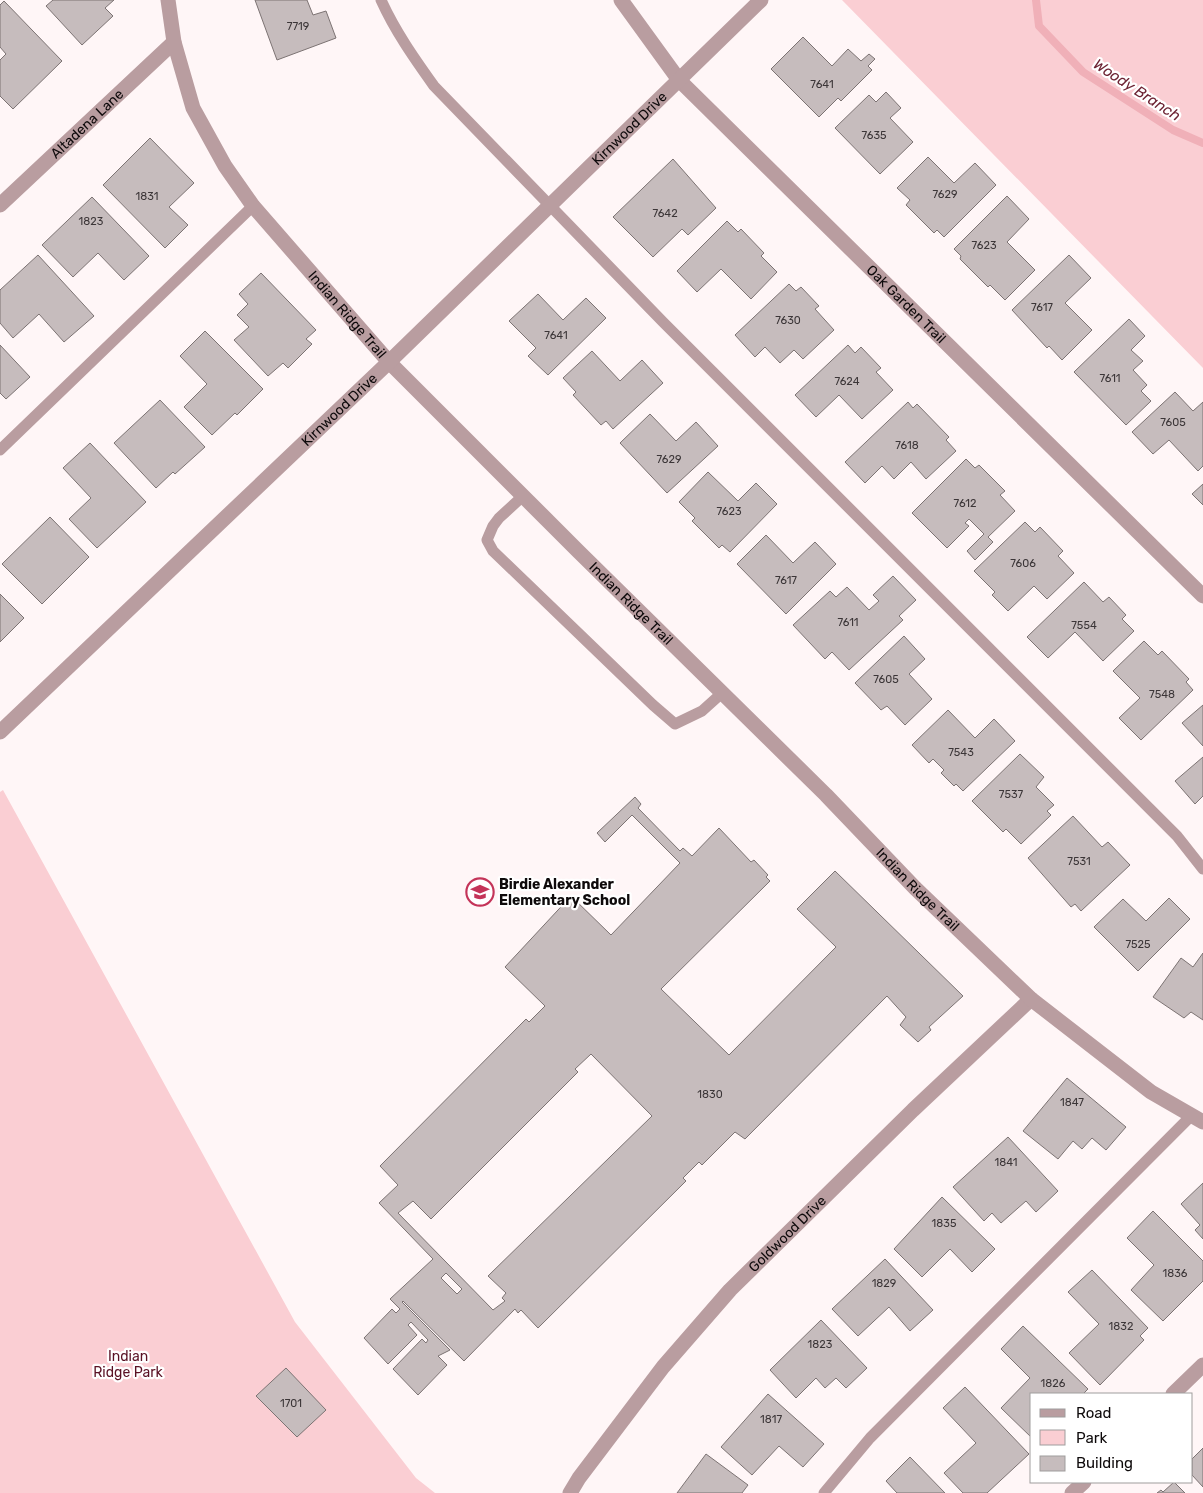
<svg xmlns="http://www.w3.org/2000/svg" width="1203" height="1493" font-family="Rubik,sans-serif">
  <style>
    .green { fill: #faced3 }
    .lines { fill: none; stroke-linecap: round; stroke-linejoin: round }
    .stream { stroke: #f0b0b8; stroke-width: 8 }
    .building { fill: #c6bcbd; stroke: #7c7373; fill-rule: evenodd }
    .service { stroke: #b99da0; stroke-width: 11 }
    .minor { stroke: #b99da0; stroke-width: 15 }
    .tertiary { stroke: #b99da0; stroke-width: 15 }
    .labels { text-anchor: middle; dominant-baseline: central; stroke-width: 4.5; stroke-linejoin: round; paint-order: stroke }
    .number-label { font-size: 11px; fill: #3c3638 }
    .street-label { font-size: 14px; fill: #0e0a0b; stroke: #fff }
    .poi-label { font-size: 14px; font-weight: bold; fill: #0e0a0b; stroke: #fff; text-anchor: start }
    .park-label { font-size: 14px; fill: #5a1124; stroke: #fff }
    .water-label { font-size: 15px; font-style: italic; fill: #6d2434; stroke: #fff }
  </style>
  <rect width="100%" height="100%" fill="#fff6f7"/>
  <path class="green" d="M842 0H1203V368Z
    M3 790 295 1322 416 1478 435 1493H0V792Z"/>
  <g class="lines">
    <path class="stream" d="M1036 0 1039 26 1083 72 1173 130 1203 143"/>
  </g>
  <path class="building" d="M53 0H114L105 8 113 16 82 45 46 6Z
    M255 0H307L313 15 326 11 336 38 277 60Z
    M4 1 62 61 13 109 0 96V60L6 54 0 47V5Z
    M803 37 832 66 848 49 861 61 869 54 875 59 868 66 872 70 841 101 838 98 819 117 771 69Z
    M886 92 901 108 890 118 913 142 880 174 835 128 869 95 876 102Z
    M150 138 194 183 169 207 188 225 165 248 103 185Z
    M928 157 954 183 975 163 996 185 944 237 937 230 934 233 906 205 910 200 897 188Z
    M673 159 716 208 688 235 682 229 653 257 613 217Z
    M1007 196 1029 219 1007 242 1035 270 1005 300 990 285 988 287 960 259 961 256 954 249Z
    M92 197 149 256 124 280 98 253 73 277 42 245Z
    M727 221 738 232 741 229 764 253 761 256 777 272 751 299 721 269 697 292 677 271Z
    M38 255 94 316 64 342 39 314 13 338 0 323V290Z
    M1069 255 1091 278 1065 303 1092 330 1062 360 1049 346 1047 348 1012 310Z
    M261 273 316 330 306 339 312 344 288 368 283 363 268 376 234 340 249 327 237 315 248 304 239 294Z
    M789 284 796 291 801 287 819 306 815 309 834 330 803 359 794 350 780 363 765 347 755 357 735 335Z
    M538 294 563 320 586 298 606 318 548 375 528 356 536 348 509 321Z
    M1129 319 1145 336 1131 350 1143 361 1133 370 1147 385 1141 391 1151 401 1126 425 1074 372Z
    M205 331 263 389 237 415 235 413 212 435 184 407 207 384 180 356Z
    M0 345 30 377 6 399 0 393Z
    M848 345 855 353 861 347 881 368 876 372 893 390 862 419 839 395 816 417 795 395Z
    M592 351 620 381 642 360 663 383 613 429 606 421 601 425 573 395 576 392 563 378Z
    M1175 392 1193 411 1203 402V466L1198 471 1169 440 1153 454 1132 432Z
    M160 400 205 447 175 474 173 472 156 488 114 443Z
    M908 402 913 408 917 404 949 437 946 440 956 451 926 479 911 462 894 479 882 466 865 483 845 462Z
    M650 414 676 441 696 422 718 446 667 493 620 443Z
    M90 443 146 502 97 548 69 519 91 498 63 468Z
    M966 459 975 468 979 465 1005 491 1000 495 1015 511 988 537 993 542 975 560 967 551 984 534 969 519 965 523 969 526 947 548 912 513Z
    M708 472 738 501 756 483 777 504 730 552 722 545 719 548 692 521 695 518 679 502Z
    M1203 484V505L1192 494Z
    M50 517 89 557 42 604 2 564Z
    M1025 522 1035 532 1040 527 1063 551 1058 556 1074 573 1047 599 1034 586 1008 611 992 595 995 592 974 571Z
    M766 535 793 563 815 542 836 564 786 614 737 564Z
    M893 576 916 600 899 616 903 620 849 670 832 652 825 659 793 625 830 591 836 597 847 587 869 610 879 601 873 595Z
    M1084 582 1103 602 1109 597 1126 615 1122 619 1134 631 1103 661 1075 632 1048 658 1027 637Z
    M0 594 24 618 0 642Z
    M904 636 925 659 909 674 932 699 905 725 887 706 881 710 855 683Z
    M1144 641 1158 655 1162 651 1189 679 1186 682 1193 690 1141 740 1119 718 1140 698 1113 671Z
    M1203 705V746L1182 723Z
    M948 710 975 738 994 719 1015 741 963 791 956 784 954 786 941 773 944 770 933 759 929 763 912 745Z
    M1020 754 1044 777 1036 787 1054 805 1047 811 1051 815 1021 844 1006 829 1003 832 972 801Z
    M1203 757V796L1195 804 1175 781Z
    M635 797 641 804 638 808 680 851 683 848 692 856 719 828 751 862 754 860 768 875 766 877 770 881 661 989 729 1055 836 947 797 909 835 871 963 996 929 1027 931 1030 918 1042 900 1025 906 1017 887 996 745 1139 735 1132 702 1165 699 1162 683 1178 686 1181 538 1328 521 1310 518 1313 515 1309 464 1361 403 1301 402 1302 450 1350 438 1356 447 1365 418 1395 393 1369 422 1339 426 1343 428 1340 411 1322 408 1325 417 1335 388 1364 364 1338 392 1309 396 1313 400 1309 390 1299 433 1259 379 1203 398 1185 380 1166 526 1019 529 1022 545 1006 505 967 571 896 611 935 680 863 632 815 605 842 597 833ZM591 1054 652 1116 488 1276 506 1293 502 1298 505 1301 493 1310 398 1213 413 1201 431 1219 578 1072 575 1069ZM446 1273 462 1289 457 1294 441 1278Z
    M1073 816 1102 847 1108 842 1130 865 1081 911 1075 904 1071 907 1028 858Z
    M1169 898 1190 919 1138 971 1094 927 1123 899 1146 921Z
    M1203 953V1020L1191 1012 1184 1018 1153 997 1181 958 1193 967Z
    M1067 1078 1126 1127 1106 1150 1092 1138 1082 1149 1073 1141 1058 1159 1023 1131Z
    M1008 1137 1058 1191 1036 1212 1026 1201 1001 1223 992 1213 984 1221 953 1187Z
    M1203 1183V1239L1195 1230 1200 1225 1181 1204Z
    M942 1197 995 1249 972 1272 950 1249 922 1277 894 1249Z
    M1153 1211 1203 1261V1281L1163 1321 1131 1290 1154 1265 1127 1238Z
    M885 1259 933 1310 910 1331 889 1307 858 1336 832 1309Z
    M1092 1270 1148 1328 1140 1336 1144 1340 1100 1385 1069 1353 1099 1324 1068 1292Z
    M821 1320 867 1368 846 1388 836 1378 825 1388 816 1378 796 1398 770 1370Z
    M1023 1326 1088 1389 1083 1394H1032V1438L1001 1408 1030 1378 1001 1349Z
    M286 1368 326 1410 297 1437 256 1396Z
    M965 1387 1029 1454 987 1493H963L944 1473 976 1443 943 1408Z
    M768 1394 824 1444 803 1467 779 1446 752 1475 721 1447Z
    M1203 1448V1487L1192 1475V1459Z
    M706 1454 748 1485 742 1493H677Z
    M910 1457 945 1493H897L886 1481Z
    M1174 1482 1185 1493H1157L1161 1490 1163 1492Z"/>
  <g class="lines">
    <path class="service" d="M381 0C395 31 414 58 434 86L663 322 1177 836 1203 869
      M0 450 253 206
      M523 496 499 518 493 526 487 540 493 551 653 705 675 724 702 711 722 693
      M824 1493 870 1438 1191 1116"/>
    <g class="minor">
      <path id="s1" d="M621 0 679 80 1203 596"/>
      <path id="s2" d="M0 205 174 42"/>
      <path d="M1173 1394 1203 1365"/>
      <path id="s3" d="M570 1493 579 1478 663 1367 730 1290 913 1110 1031 999"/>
      <path d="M1072 1493 1084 1482"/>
    </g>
    <g class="tertiary">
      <path id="s4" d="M168 0 174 42 193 108 225 166 253 206 389 362 579 552 826 795 915 888 1031 999 1151 1092 1203 1122"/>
      <path id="s5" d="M0 732 389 362 761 0"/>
    </g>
  </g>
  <defs>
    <g id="school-ring" transform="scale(1.4375)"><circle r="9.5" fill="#fff" stroke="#c43459" stroke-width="1.5"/><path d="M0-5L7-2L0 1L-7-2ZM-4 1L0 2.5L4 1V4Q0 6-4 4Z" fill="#c43459"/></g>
  </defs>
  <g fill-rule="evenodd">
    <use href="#school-ring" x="480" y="892"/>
  </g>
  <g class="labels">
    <g class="number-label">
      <text x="298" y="26">7719</text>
      <text x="822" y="84">7641</text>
      <text x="874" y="135">7635</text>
      <text x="945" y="194">7629</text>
      <text x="147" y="196">1831</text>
      <text x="665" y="213">7642</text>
      <text x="91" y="221">1823</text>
      <text x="984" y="245">7623</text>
      <text x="1042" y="307">7617</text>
      <text x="788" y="320">7630</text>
      <text x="556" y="335">7641</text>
      <text x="1110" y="378">7611</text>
      <text x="847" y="381">7624</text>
      <text x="1173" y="422">7605</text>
      <text x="907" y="445">7618</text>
      <text x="669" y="459">7629</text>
      <text x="965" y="503">7612</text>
      <text x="729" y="511">7623</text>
      <text x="1023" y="563">7606</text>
      <text x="786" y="580">7617</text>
      <text x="848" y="622">7611</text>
      <text x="1084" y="625">7554</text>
      <text x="886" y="679">7605</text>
      <text x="1162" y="694">7548</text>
      <text x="961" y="752">7543</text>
      <text x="1011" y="794">7537</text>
      <text x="1079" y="861">7531</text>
      <text x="1138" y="944">7525</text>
      <text x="710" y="1094">1830</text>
      <text x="1072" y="1102">1847</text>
      <text x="1006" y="1162">1841</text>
      <text x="944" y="1223">1835</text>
      <text x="1175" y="1273">1836</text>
      <text x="884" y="1283">1829</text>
      <text x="1121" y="1326">1832</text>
      <text x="820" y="1344">1823</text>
      <text x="1053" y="1383">1826</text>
      <text x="291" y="1403">1701</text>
      <text x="771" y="1419">1817</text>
    </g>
    <g class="street-label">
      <text stroke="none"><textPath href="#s2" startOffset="119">Altadena Lane</textPath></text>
      <text stroke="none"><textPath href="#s5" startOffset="872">Kirnwood Drive</textPath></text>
      <text stroke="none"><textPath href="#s1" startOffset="418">Oak Garden Trail</textPath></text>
      <text stroke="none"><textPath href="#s4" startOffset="370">Indian Ridge Trail</textPath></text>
      <text stroke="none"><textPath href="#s5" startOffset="468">Kirnwood Drive</textPath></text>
      <text stroke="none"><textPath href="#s4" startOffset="775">Indian Ridge Trail</textPath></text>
      <text stroke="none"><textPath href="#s4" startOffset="1180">Indian Ridge Trail</textPath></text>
      <text stroke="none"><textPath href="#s3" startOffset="339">Goldwood Drive</textPath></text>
    </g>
    <g class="poi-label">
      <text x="499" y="884">Birdie Alexander<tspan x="499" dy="16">Elementary School</tspan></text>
    </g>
    <g class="park-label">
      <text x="128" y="1356">Indian<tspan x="128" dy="16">Ridge Park</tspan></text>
    </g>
    <g class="water-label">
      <text transform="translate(1137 90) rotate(33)">Woody Branch</text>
    </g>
  </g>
  <rect x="1030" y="1393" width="162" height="90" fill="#ffffff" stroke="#9f9d9d"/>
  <rect x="1040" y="1409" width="25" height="8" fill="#b99da0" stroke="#9f9d9d"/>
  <text x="1076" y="1418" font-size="15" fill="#0e0a0b">Road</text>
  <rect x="1040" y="1430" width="25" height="15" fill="#faced3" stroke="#9f9d9d"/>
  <text x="1076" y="1443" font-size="15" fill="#0e0a0b">Park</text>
  <rect x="1040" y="1456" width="25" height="15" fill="#c6bcbd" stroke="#9f9d9d"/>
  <text x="1076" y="1468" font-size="15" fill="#0e0a0b">Building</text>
</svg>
